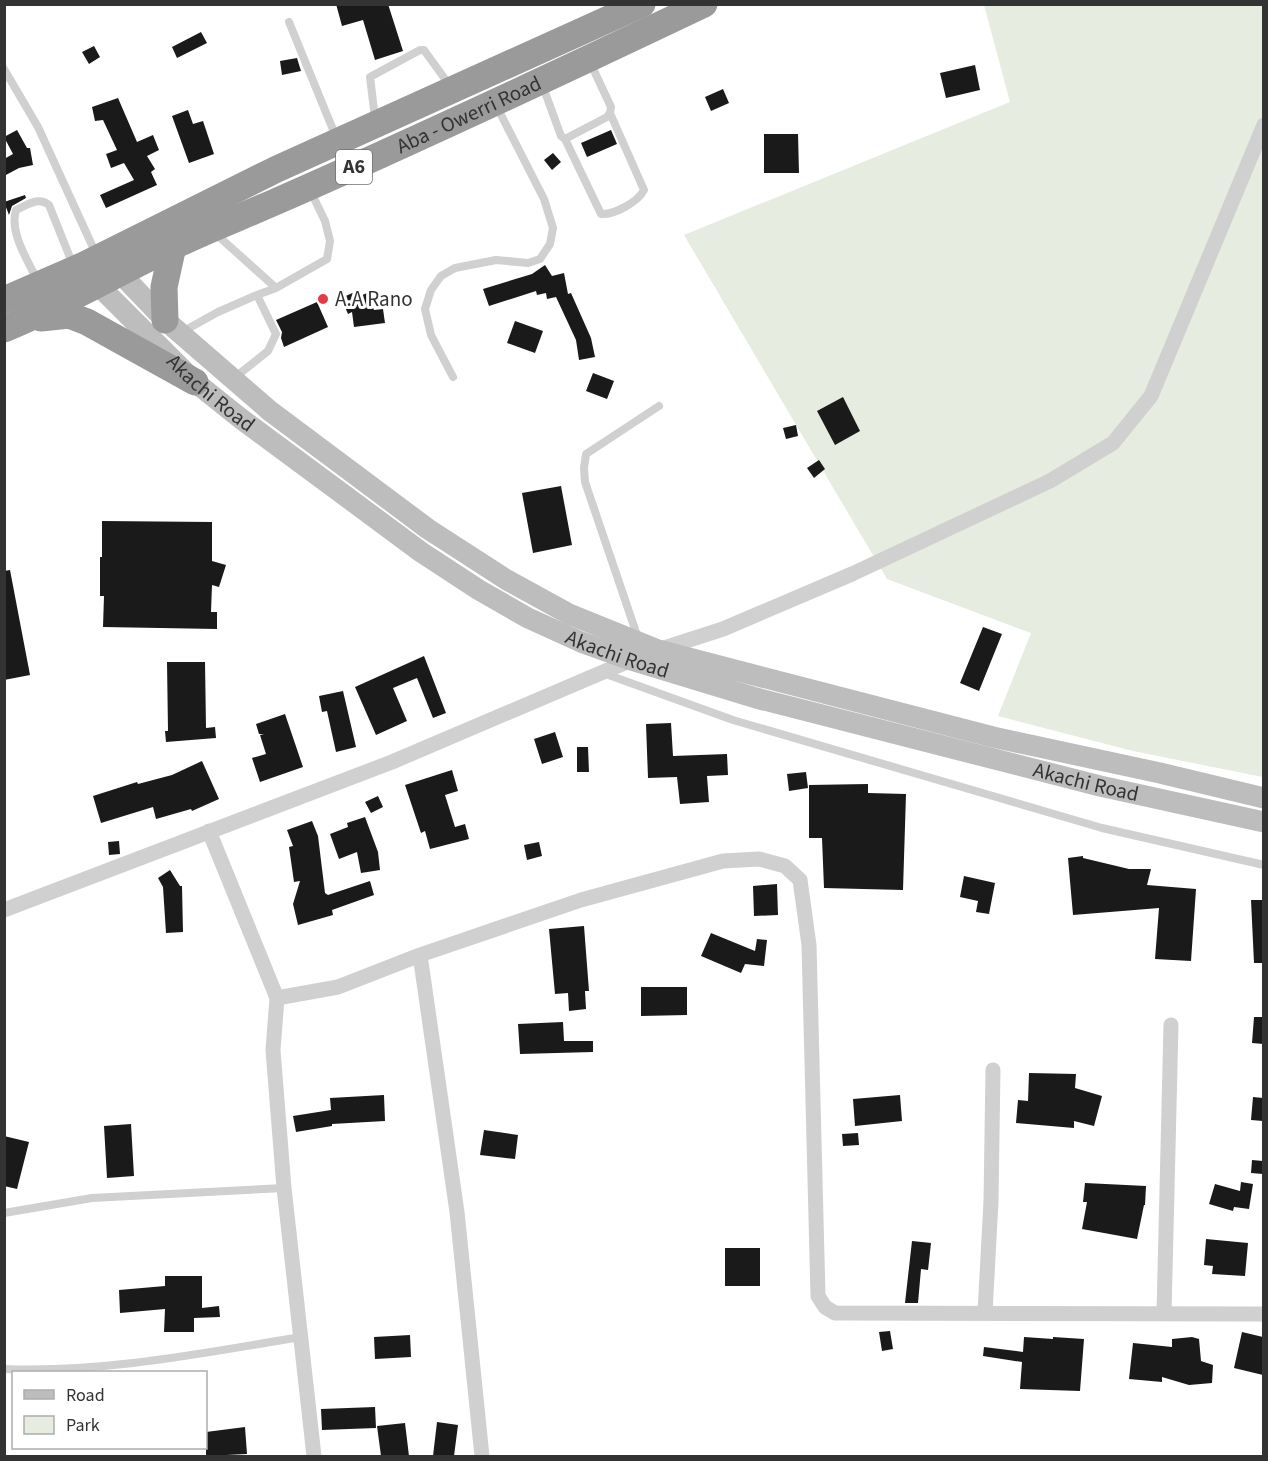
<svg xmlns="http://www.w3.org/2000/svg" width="1268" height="1461" font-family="'Source Sans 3',sans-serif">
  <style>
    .green { fill: #e6ecdf }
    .building { fill: #1a1a1a }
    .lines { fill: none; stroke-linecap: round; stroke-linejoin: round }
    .lane { stroke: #d0d0d0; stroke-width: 8 }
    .street { stroke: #d0d0d0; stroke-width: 15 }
    .secondary { stroke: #bdbdbd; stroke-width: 21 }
    .highway { stroke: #9a9a9a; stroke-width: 27 }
    .poi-dot { fill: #e63946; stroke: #fff; stroke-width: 2 }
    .labels { text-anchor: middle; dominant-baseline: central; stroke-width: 6; stroke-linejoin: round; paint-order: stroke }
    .shield { fill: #fff; stroke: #707070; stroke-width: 1.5 }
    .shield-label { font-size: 20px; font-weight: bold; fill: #333 }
    .street-label { font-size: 21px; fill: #333; stroke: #fff }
    .poi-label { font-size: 21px; fill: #333; stroke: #fff; text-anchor: start }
  </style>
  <rect width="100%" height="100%" fill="#fff"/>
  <path class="green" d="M984 5H1263V777L1133 751 998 716 1031 633 887 579 684 235 1010 102Z"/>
  <path class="building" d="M336 4H388L403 51 375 60 363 20 342 26Z
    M201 32 207 43 177 58 172 47Z
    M94 46 100 57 89 64 82 52Z
    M297 58 301 71 282 75 280 61Z
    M975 65 980 90 946 98 940 73Z
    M723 89 729 103 711 111 705 97Z
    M118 98 137 142 153 135 159 150 147 156 155 169 151 172 157 185 106 208 100 195 134 180 124 163 111 168 106 154 117 150 103 120 95 121 92 107Z
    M188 110 193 124 203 121 214 154 189 163 172 116Z
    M17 130 27 148H30L33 165 19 168 4 176V159L13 154 4 137Z
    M611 130 617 144 587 157 581 143Z
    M764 134H798L799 173H764Z
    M553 153 561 162 552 170 544 160Z
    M25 195 26 198 12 206 9 215 4 202Z
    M545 265 552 276 564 273 568 294 571 293 591 338 595 357 579 360 576 340 556 297 547 299 546 293 537 295 536 291 489 306 483 289 532 274Z
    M357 291 360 296 367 293 374 310 383 309 385 323 354 327 352 312 348 314 341 298Z
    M317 302 328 327 284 347 281 338 282 332 276 320Z
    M515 321 543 331 535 353 507 343Z
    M593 373 614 381 607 399 586 391Z
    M843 397 860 431 835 445 817 411Z
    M796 425 798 436 786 439 783 428Z
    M819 460 825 469 814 478 807 468Z
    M561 486 572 545 533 553 522 493Z
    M102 521 212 522V561L226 565 219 587 212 585 211 612H217V629L103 627 104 596H100V557H102Z
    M10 570 30 675 4 680V571Z
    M983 627 1002 634 979 691 960 683Z
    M424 656 446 713 433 718 417 678 393 688 407 721 376 735 355 687Z
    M167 662H205L206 728 215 727 216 738 166 742 165 731H168Z
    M343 691 356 747 336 752 327 711 322 712 319 696Z
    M285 714 303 767 260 782 252 758 266 754 260 735 264 734H259L256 724Z
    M671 723 673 756 727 754 728 775 707 776 709 802 680 804 677 777 648 778 646 724Z
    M555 732 563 757 542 764 534 739Z
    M577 747H588L589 772H577Z
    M202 761 219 799 192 811 191 809 156 819 153 807 101 823 93 796 137 782 138 784 172 775Z
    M452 770 458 791 445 795 455 827 465 824 469 839 430 849 425 831 421 833 405 785Z
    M806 772 808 788 789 791 787 774Z
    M868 784V793L906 794 903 890 824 888 822 838H809V785Z
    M378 796 383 807 371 813 365 802Z
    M365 817 378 852 380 870 361 873 357 852 339 859 330 834 348 827 347 823Z
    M312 821 318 836 325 893 328 895 370 881 374 895 332 910 333 915 298 925 293 904 300 881 294 882 289 847 293 846 287 830Z
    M119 841 120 854 109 855 108 842Z
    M539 842 542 856 527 860 524 845Z
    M1083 856V858L1129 869H1151L1147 885 1196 889 1191 961 1155 959 1159 908 1073 915 1068 858Z
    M170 870 180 886H182L183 932 166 933 163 887 158 878Z
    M964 876 995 883 989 914 976 912 978 901 960 897Z
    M777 884 778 915 754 916 753 886Z
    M1251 900H1263V963H1254Z
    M584 926 589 991H585L586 1009 569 1011 568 993 555 994 549 929Z
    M711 933 755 951 757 939 767 940 764 966 745 964 741 973 701 956Z
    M641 987H687V1015L641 1016Z
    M1254 1017H1263V1044L1252 1043Z
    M563 1022 564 1041H593V1052L520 1054 518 1024Z
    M1029 1073 1076 1074 1075 1088 1102 1096 1094 1126 1074 1121V1128L1016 1123 1018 1100 1028 1101Z
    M384 1095 385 1121 332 1124V1126L296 1132 293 1116 331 1110 330 1098Z
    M900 1095 902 1121 855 1126 853 1099Z
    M1253 1097 1263 1098V1121L1251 1120Z
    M131 1124 134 1176 107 1178 104 1126Z
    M484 1130 518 1135 515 1159 480 1155Z
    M858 1133 859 1145 843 1146 842 1134Z
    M4 1136 29 1142 17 1189 4 1186Z
    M1252 1160 1263 1161V1174L1251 1173Z
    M1241 1182 1253 1184 1249 1209 1234 1207 1233 1211 1209 1204 1215 1184 1240 1191Z
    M1085 1183 1146 1186 1145 1205H1144L1137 1239 1082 1229 1087 1202H1083Z
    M1206 1239 1248 1243 1245 1276 1212 1274 1213 1266 1204 1265Z
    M912 1241 931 1243 928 1270 921 1269 918 1303H905Z
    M725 1248H760V1286H725Z
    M165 1276H202V1308L219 1306 220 1317 194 1318V1332H164L165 1309 120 1313 119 1290 165 1286Z
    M890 1331 893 1349 882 1351 879 1332Z
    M1242 1332 1263 1337V1375L1234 1368Z
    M410 1335 411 1357 375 1359 374 1337Z
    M1024 1337 1053 1339V1337L1084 1339 1080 1391 1020 1389 1022 1362 983 1356 984 1347 1023 1352Z
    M1192 1337 1199 1339 1201 1361 1213 1365 1212 1383 1189 1385 1162 1377V1382L1129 1379 1133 1343 1172 1347V1339Z
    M375 1407 376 1428 322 1430 321 1409Z
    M437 1422 458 1425 454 1456H433Z
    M405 1423 409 1456H381L377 1426Z
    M245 1427 247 1454 206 1456V1432Z"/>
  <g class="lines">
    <path class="lane" d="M289 22 336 137
      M4 69 38 127 96 254
      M542 84 561 136 565 139 607 117 610 113 611 107 590 62
      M375 118 370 77 420 50H424L450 86
      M565 139 601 214C614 215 638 202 644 190L610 113
      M216 234 276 288 327 259 330 241 325 221 310 190
      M37 280C28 260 9 233 16 210 27 205 39 196 49 205L73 265
      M257 295 276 288
      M182 332 218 312 257 295 276 334 268 351 234 378
      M453 377 431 335 425 309 431 290 441 276 455 268 496 260 528 263 540 259 550 244 553 228 544 199 497 107
      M638 638 585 482 584 468 586 454 659 406
      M603 673 733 720 1102 828 1264 865
      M4 1213 92 1198 284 1188
      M4 1369C104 1373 203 1353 301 1337"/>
    <path class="street" d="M658 650 723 629 852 574 1050 481 1113 443 1151 396 1264 125
      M209 831 277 998 273 1050 284 1188 314 1456
      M4 910 392 762 636 658
      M420 955 457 1212 482 1456
      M277 998 338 987 420 955 581 900 723 861 759 859 785 866 800 880 809 945 818 1296 825 1307 835 1313 1264 1314
      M985 1313 991 1201 993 1070
      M1164 1313 1171 1025"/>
    <g class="secondary">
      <path d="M114 262 119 272 165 320 270 411 428 529 507 580 569 614 658 650 993 737 1160 773 1264 798"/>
      <path id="s1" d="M88 273 98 285 195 382 240 418 421 552 479 590 528 618 581 642 631 660 756 698 1100 786 1264 822"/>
    </g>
    <g class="highway">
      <path d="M4 300 82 266 277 169 642 4"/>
      <path d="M41 318 69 315 87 322 195 382"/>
      <path d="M165 320 164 287 173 246"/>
      <path id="s2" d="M4 329C72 301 133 263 200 234 225 223 250 213 275 202 419 139 561 72 704 4"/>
    </g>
  </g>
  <circle class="poi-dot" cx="323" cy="299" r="6"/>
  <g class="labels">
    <rect class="shield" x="336" y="150" width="36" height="34" rx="4.5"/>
    <g class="shield-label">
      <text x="354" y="167">A6</text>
    </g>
    <g class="street-label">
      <text stroke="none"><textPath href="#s2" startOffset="512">Aba - Owerri Road</textPath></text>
      <text stroke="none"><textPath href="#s1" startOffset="172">Akachi Road</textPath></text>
      <text stroke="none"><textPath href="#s1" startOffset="658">Akachi Road</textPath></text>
      <text stroke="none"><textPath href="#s1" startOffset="1144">Akachi Road</textPath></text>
    </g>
    <g class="poi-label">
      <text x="335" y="299">A.A Rano</text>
    </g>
  </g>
  <rect width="1268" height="1461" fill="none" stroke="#333333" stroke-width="12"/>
  <rect x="12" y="1371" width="195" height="78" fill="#ffffff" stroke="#adadad" stroke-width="1.5"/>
  <rect x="24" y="1390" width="30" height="9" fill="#bdbdbd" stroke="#adadad" stroke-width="1.5"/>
  <text x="66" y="1401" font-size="18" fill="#333333">Road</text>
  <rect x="24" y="1416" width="30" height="18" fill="#e6ecdf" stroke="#adadad" stroke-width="1.5"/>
  <text x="66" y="1431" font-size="18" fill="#333333">Park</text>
</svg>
